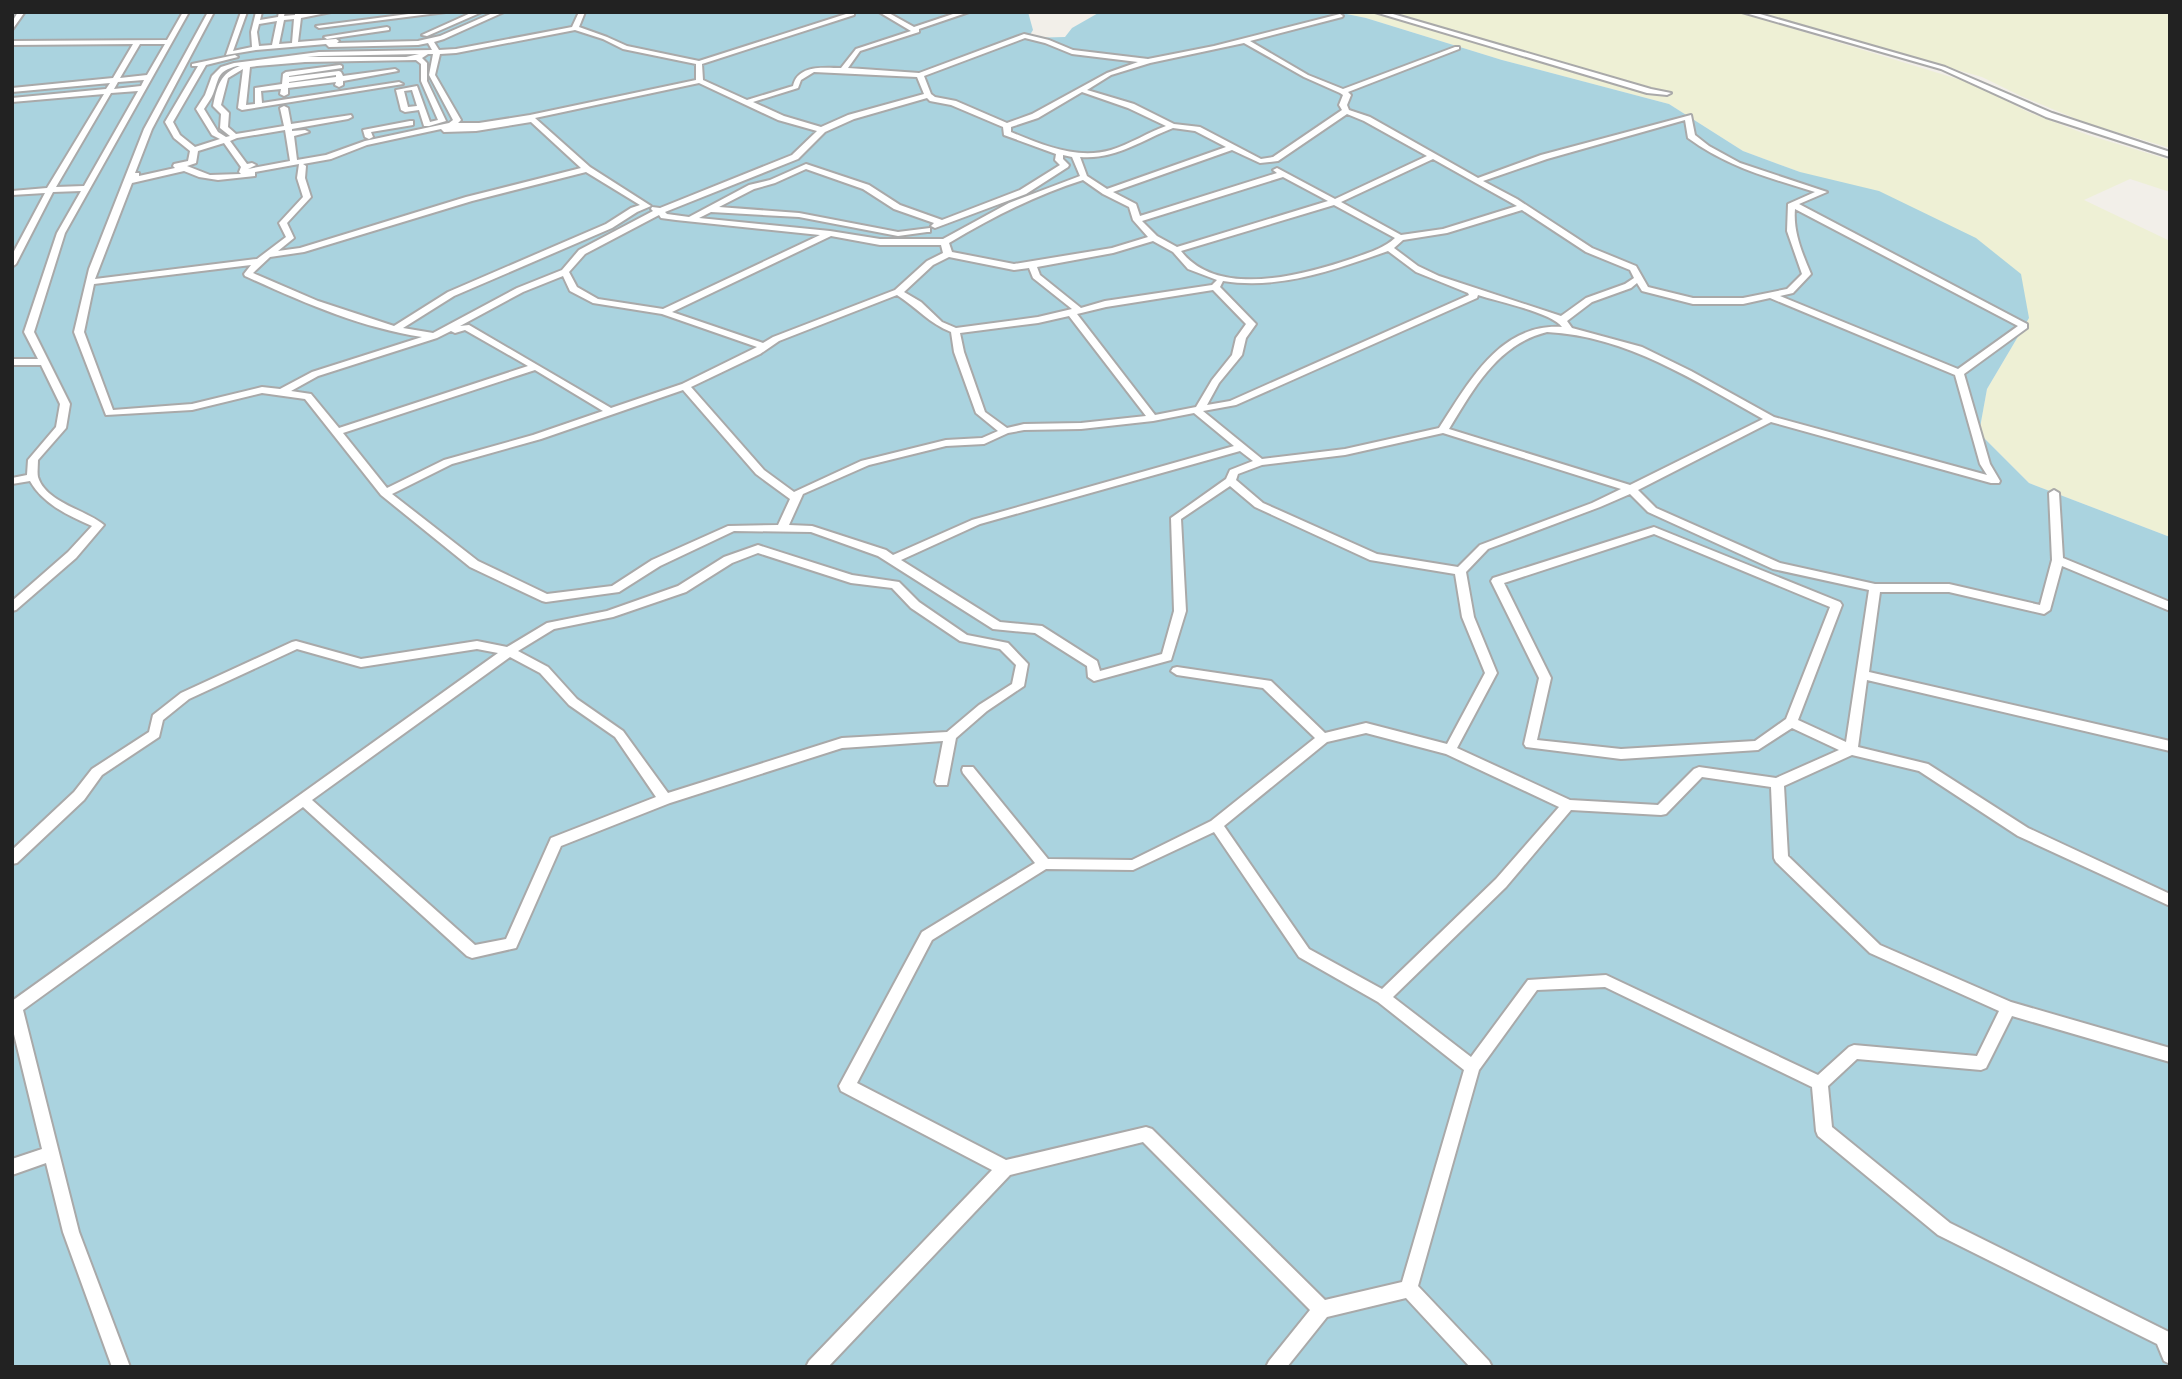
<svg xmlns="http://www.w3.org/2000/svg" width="2182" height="1379" font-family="'Varela Round',sans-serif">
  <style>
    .farmland { fill: #eef0d5 }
    .water { fill: #aad3df }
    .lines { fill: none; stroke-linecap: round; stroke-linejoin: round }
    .service-casing { stroke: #a9a9a9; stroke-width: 4 }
    .service { fill: #fff; fill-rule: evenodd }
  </style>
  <rect width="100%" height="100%" fill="#f2efe9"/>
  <path class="farmland" d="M1337 12H1739L1974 84 2028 112 2088 135 2170 160V192L2130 179 2084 200 2170 241V537L2029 483 1979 433 1987 389 2029 318 1800 172 1743 151 1669 104 1502 60 1366 18Z
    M1753 12H2170V148L2086 123 2021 96 1982 77Z"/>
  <path class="water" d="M12 12H1028L1033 30 1028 38 1065 37 1072 28 1100 12H1337L1366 18 1502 60 1669 104 1743 151 1800 172 1879 191 1976 238 2021 274 2029 318 1987 389 1979 433 2029 483 2170 537V1367H12Z"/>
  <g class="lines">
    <g class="service-casing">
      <path id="service" d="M18 12 24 13 12 30V22Z
        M183 12H189L65 233 34 332 70 404 66 428 38 460C38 466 37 472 38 477 46 503 87 510 104 525L76 558 16 610 12 611V601L68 552 92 526C69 516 43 504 30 481L12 484V478L27 475 28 460 56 427 60 404 41 365H12V359H38L24 332 57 233 81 191 53 192 16 264 12 267V255L45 193 12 195V191L47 188 104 94 12 102V98L106 89 110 83 12 92V88L113 78 133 44 12 45V41L167 40ZM140 44H165L147 75 120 78ZM144 80 141 86 114 89 118 82ZM138 91 84 186 56 187 111 93Z
        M208 12H214L152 129 135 173H139V176L175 168 173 166 174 164 188 161 190 151 174 138 165 122 198 66H192V64L235 55 238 57 206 65 173 122 180 135 195 147 220 139 212 135 196 109 205 95 212 76 221 67 234 63 319 52 432 50 428 43 418 45 329 47 326 44 256 50 226 55 241 12H247L233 51 252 47 251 32 256 12H262L260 20 278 17 279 12H285L284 16 295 15V12H301V14L331 12 301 18 298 42 336 39 339 41 337 43 418 41 440 36 495 12H504L444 39 434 42 439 50 456 49 572 27 579 12H585L579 27 607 37 627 46 699 61 846 14 845 12 854 13V15L702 64 703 80 747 100 793 86C798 64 824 68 841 68L856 49 911 31 879 12H887L914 27 959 12H969L919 29V32L860 51 848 68 919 73 1024 34 1049 40 1073 50 1148 59 1214 46 1340 14 1343 16 1342 17 1250 41 1308 75 1343 89 1455 47H1459V49L1348 92 1351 95 1347 105 1349 110 1370 117 1478 178 1541 155 1691 115 1695 135 1709 146 1740 163 1827 192 1799 204 2027 324V328L1964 374 1990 464 2000 481 1999 483H1991L1771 422 1638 490 1656 508 1780 563 1875 584H1949L2040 605 2052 560 2049 493 2054 490 2059 493 2063 558 2170 602V611L2062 566 2050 610 2044 614 1949 592H1880L1869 672 2170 741V751L1867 680 1858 747 1928 764 2028 828 2170 894V906L2018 836 1919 771 1852 755 1784 786 1788 856 1880 945 2011 1002 2170 1048V1062L2012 1016 1986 1068 1981 1070 1857 1059 1828 1086 1832 1127 1950 1223 2169 1332 2170 1364 2164 1361 2157 1344 1938 1235 1818 1136 1816 1131 1812 1087 1605 987 1537 990 1479 1070 1418 1286 1489 1361 1492 1367H1470L1406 1298 1327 1317 1287 1367H1266L1269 1361 1310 1310 1143 1142 1010 1175 828 1367H806L809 1361 992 1170 841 1091 839 1086 922 932 1035 863 963 773 962 770 963 767H973L1048 859 1132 860 1211 821 1315 738 1263 688 1177 675 1171 671 1173 668 1177 667 1271 681 1325 733 1366 723 1447 744 1485 673 1462 617 1455 574 1370 560 1255 507 1230 486 1181 519 1186 611 1171 660 1094 681 1088 677 1087 666 1035 633 993 629 878 556 811 532 734 531 660 566 619 592 546 602 542 601 470 567 381 495 305 399 262 393 192 410 106 415 74 332 89 269 144 129ZM294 19 292 43 279 44 284 20ZM277 21 272 45 259 46 257 32 259 24ZM575 30 603 39 623 49 696 64V80L530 115 479 123H458L461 120 435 75 440 54 456 53ZM1025 38 1045 43 1072 54 1138 62 1107 73 1032 114 1007 123 956 101 935 97 931 94 924 76ZM1244 43 1304 77 1340 93 1343 95 1339 105 1342 110 1273 157 1261 159 1200 127 1174 124 1134 104 1087 90 1111 75 1150 63ZM419 54 406 57H307L319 56ZM428 54H433L429 75 453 120 449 123 365 141 326 155 297 160 294 136 309 132 305 130 292 131V129L348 119 352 117 351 115 291 124 288 108 284 106 280 108 284 126 236 134 228 127 229 113 221 105 228 78 243 69 238 108 242 110 403 84 399 82 262 103 261 91 281 89 280 94 284 96 288 94V88L336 82 335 85 339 87 343 85V81L398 71 395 69 343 76 341 72 339 71 289 77V76L342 68V66L340 65 286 72 283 74 282 84 255 88V104L246 105 250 67 257 66 305 62 416 60 421 64V81L438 120 430 122 417 86 396 90 401 110 405 112 419 110 424 126H429L446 121 427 81V63L422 58ZM237 66H240C220 73 217 87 213 106L221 114 220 128 230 136 226 137 218 132 204 109C207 104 211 99 213 94 220 77 216 72 237 66ZM814 72 917 77 924 94 848 115 821 127 784 116 753 102 798 88 801 80ZM336 75V77L289 83V82ZM699 83 778 120 817 131 792 155 660 208 652 207 651 209 653 211 579 250 562 270 517 288 433 333 403 328 454 296 612 228 637 212 651 206 590 167 535 118ZM412 90 417 106 408 107 404 91ZM1082 92 1128 108 1166 126C1147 133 1130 144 1111 150 1077 160 1042 145 1011 132V127L1038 118ZM927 98 930 101 951 105 1003 127 1004 135 1056 154 1055 160 1060 165 1020 190 942 220 900 205 869 185 806 164 770 180 749 185 689 217 667 214 665 212 798 159 825 132 854 119ZM1347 114 1364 121 1427 156 1335 199 1277 168 1273 170 1277 173 1140 216 1136 204 1113 192 1232 150 1260 163 1278 161ZM1685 120 1688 138C1727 167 1770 178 1815 192L1788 204 1787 231 1802 274 1787 289 1743 298H1693L1648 287 1636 266 1592 248 1517 199 1483 181 1547 159ZM531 122 581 168 466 197 300 248 278 251 294 238 287 223 311 197 305 178 306 166 303 164 331 159 367 145 441 129 444 132 476 131ZM1173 128 1195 131 1226 147 1107 189 1087 176 1080 157C1115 160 1142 140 1173 128ZM285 130 290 161 248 169 256 165 252 163 247 164 230 141 237 138ZM224 143 241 167 239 172 241 174 210 175 187 166 196 163 198 151ZM1063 155 1072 157 1080 176 1009 203 943 239H880L830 231 699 218 711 212 799 217 898 236 927 232H930V228L898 232 799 213 719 207 754 189 775 183 806 169 863 189 894 209 934 223 931 226 935 228 1026 194 1068 167 1069 165 1063 159ZM1433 159 1517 206 1443 229 1401 235 1341 202ZM299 164 297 178 303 197 279 223 286 237 257 259 95 279 132 183 184 171 199 177 218 180 255 176V172ZM586 172 640 205 631 208 606 224 448 292 394 326 318 301 253 273 270 257 304 252 472 201ZM1283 177 1328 201 1177 247 1157 236 1142 221ZM1083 180 1103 194 1129 207 1133 220 1148 237 1112 248 1014 264 952 252 949 243C992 217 1036 195 1083 180ZM1334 205 1395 238C1382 250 1366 253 1351 259 1303 275 1218 299 1181 251ZM1795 209 2018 326 1958 369 1780 296 1793 293 1811 274C1802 253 1793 232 1795 209ZM1522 210 1586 252 1630 270 1634 278 1625 284 1586 298 1561 316 1439 276 1418 266 1394 248 1403 240 1447 233ZM659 215 661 218 676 220 820 235 663 309 598 299 577 287 569 272 585 254ZM831 236 880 245H941L943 253 927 261 895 290 773 337 763 343 672 312ZM1153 241 1173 252 1188 269 1217 280 1212 285 1105 301 1081 308 1040 275 1037 267 1113 253ZM1388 251 1416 272 1468 293 1469 295 1230 401 1207 405 1219 383 1242 355 1246 338 1256 324 1220 287 1223 281C1280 290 1334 270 1388 251ZM949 257 1014 270 1029 268 1033 278 1072 309 1038 317 956 328 942 322 921 302 904 292 933 265ZM251 265 244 274 245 276C302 302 361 328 422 337L312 372 280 389 262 387 192 404 113 410 84 332 94 284ZM563 276 570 291 593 303 662 314 757 347 682 384 611 408 469 325 460 326 523 292ZM1637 283 1642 291 1693 304H1743L1770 298 1955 375 1980 464 1987 475 1774 417 1691 371 1642 347 1572 328 1567 321 1592 302 1631 288ZM1213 290 1246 324 1236 338 1232 355 1212 380 1196 407 1155 415 1077 314 1106 307ZM897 295C916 307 930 324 951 332L954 352 976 413 998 431 982 438 946 440 861 461 794 492 764 470 691 387 760 354 779 341ZM1478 295C1496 301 1553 313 1562 327 1500 323 1469 382 1439 428L1345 449 1262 459 1203 411 1236 405 1477 298ZM1069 316 1146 416 1081 423 1024 424 1007 428 985 412 964 352 960 333 1038 323ZM465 330 528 366 339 428 311 394 291 391 318 376 437 338 451 331 455 333ZM1547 332C1627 336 1695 381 1763 419L1630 485 1449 429C1474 388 1498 344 1547 332ZM535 370 603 411 533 435 444 460 387 488 343 433ZM683 390 756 474 790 499 778 525 728 526 652 560 612 586 547 594 478 561 392 494 452 464 541 439ZM1194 413 1234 446 972 520 893 555 886 550 812 526 789 525 803 494 869 465 946 446 984 444 1008 433 1024 430 1081 429 1153 421ZM1443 433 1621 489 1592 503 1480 545 1458 567 1377 554 1263 503 1236 480 1238 474 1262 465 1345 455ZM1240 451 1253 461 1230 470 1226 479 1171 518 1174 611 1162 654 1100 671 1097 661 1042 626 1000 622 901 560 980 524ZM1630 494 1648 512 1773 569 1869 590 1846 742 1798 720 1842 605 1840 602 1654 527 1493 578 1491 581 1539 678 1524 744 1526 747 1621 759 1758 750 1792 728 1839 750 1776 778 1699 767 1694 769 1658 805 1570 800 1457 748 1497 673 1474 617 1466 572 1488 549 1600 507ZM1654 534 1830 607 1786 719 1755 741 1621 749 1537 740 1551 678 1504 583ZM1366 733 1446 754 1559 807 1496 879 1382 989 1309 949 1224 826 1327 742ZM1702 777 1771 787 1774 858 1776 862 1870 953 1999 1011 1977 1056 1854 1045 1849 1047 1818 1075 1606 975 1528 980 1471 1057 1393 997 1506 887 1571 810 1661 815 1666 814ZM1214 832 1299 957 1378 1002 1464 1070 1402 1282 1325 1300 1152 1129 1146 1127 1006 1160 857 1083 932 940 1046 869 1133 870Z
        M424 12H446L319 28 316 26Z
        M473 12H482L427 36 422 35Z
        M1375 12H1386L1651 89 1671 93 1667 95 1647 93Z
        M1742 12H1753L1945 67 2052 113 2170 152V157L2046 117 1941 69Z
        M387 27 389 28V30L327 39 324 37Z
        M410 121H413V125L371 132 373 137 369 139 365 137 363 130Z
        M758 545 852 575 899 582 919 602 967 635 1008 643 1028 664 1024 686 987 711 956 738 947 785H937L935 782 943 741 842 748 670 803 561 846 516 948 472 958 467 956 303 807 23 1010 79 1232 130 1367H112L63 1232 46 1163 12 1175V1159L42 1149 12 1026V1001L498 653 477 649 361 667 297 649 189 699 163 720 159 737 102 775 84 800 17 863 12 864V850L74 792 92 769 149 732 153 715 181 693 292 642 296 641 361 659 477 641 507 647 547 623 607 611 678 586 724 557ZM758 553 851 583 892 588 911 608 960 641 1000 649 1016 665 1012 684 979 705 947 732 842 738 668 793 623 731 577 699 548 667 518 651 554 629 613 617 686 592 732 563ZM510 657 540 673 569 705 615 737 656 797 551 838 506 939 475 945 312 800Z"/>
    </g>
    <use href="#service" class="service"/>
  </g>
  <rect width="2182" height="1379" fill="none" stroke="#222222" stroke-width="28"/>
</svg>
